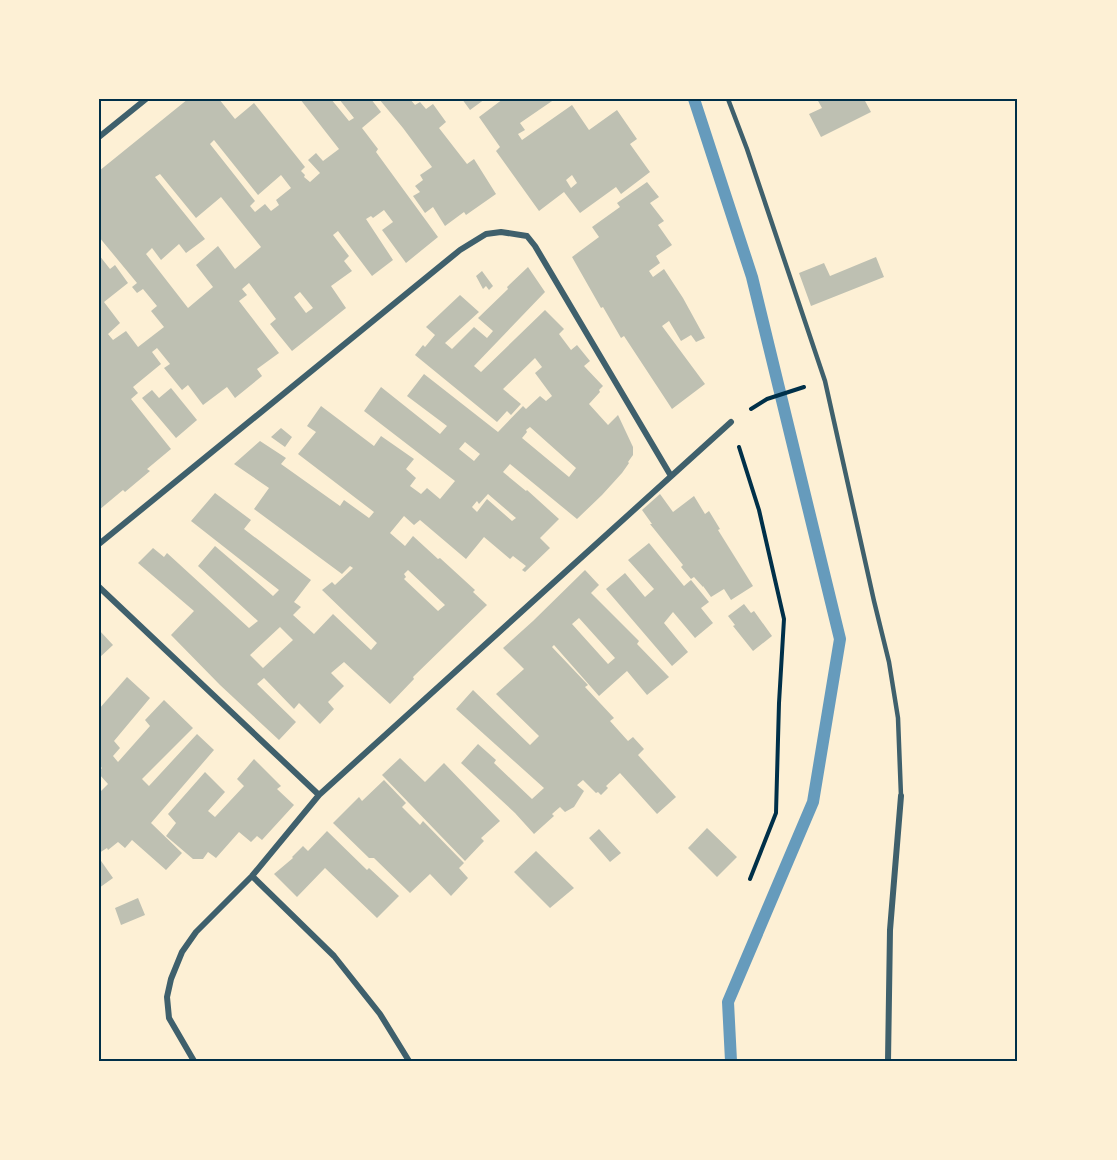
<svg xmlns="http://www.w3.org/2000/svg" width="1117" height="1160" font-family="Poppins,sans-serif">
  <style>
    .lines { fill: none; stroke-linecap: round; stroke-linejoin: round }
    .stream { stroke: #669bbc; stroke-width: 12 }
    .building { fill: #bec0b2; fill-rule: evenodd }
    .path { stroke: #003049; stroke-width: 4 }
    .service { stroke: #3f606c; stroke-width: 4.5 }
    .minor { stroke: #3f606c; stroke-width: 6 }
    .neatline { fill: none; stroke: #003049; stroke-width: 2 }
  </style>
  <rect width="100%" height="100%" fill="#fdf0d5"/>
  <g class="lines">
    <path class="stream" d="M694 99 752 277 840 639 813 802 728 1002 731 1061"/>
  </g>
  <path class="building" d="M188 99H219L235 119 254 103 305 167 301 171 305 175 304 177 310 182 320 173 308 160 316 153 323 161 339 149 300 99H331L349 121 354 118 339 99H371L381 112 362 128 378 149 376 152 438 237 406 263 382 230 393 222 384 210 373 218 371 216 366 219 393 260 372 276 338 231 333 235 349 256 344 261 352 271 331 286 346 308 292 351 270 324 276 319 249 283 242 289 247 295 239 301 279 353 257 369 262 376 235 398 227 387 203 405 188 385 182 390 164 368 170 364 157 348 152 352 161 364 133 387 138 393 131 399 171 449 147 469 150 471 125 492 123 490 99 510V255L110 269 115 265 128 283 104 302 120 323 108 334 113 340 126 331 138 347 164 327 151 311 157 306 143 289 137 293 132 287 137 283 99 237V171ZM214 140 258 195 281 175 291 188 276 200 279 205 271 211 265 204 255 212 250 206 255 201 210 144ZM160 174 196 218 221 197 261 247 235 269 218 246 196 265 213 287 188 308 146 254 152 248 161 260 179 244 186 253 205 239 155 177ZM300 292 313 308 306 313 294 297Z
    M379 99H410L415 105 420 102 426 109 433 104 446 122 439 128 467 164 474 159 496 194 466 215 464 212 445 226 433 207 425 213 413 196 420 192 415 186 423 180 420 175 432 167 403 128Z
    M462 99H485L470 110Z
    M503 99H555L520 123 525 130 518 134 522 140 572 105 589 130 617 110 637 139 630 144 650 172 621 194 616 187 580 213 564 192 539 211 496 151 500 147 479 117ZM572 175 577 183 571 188 566 180Z
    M817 99H864L871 112 821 137 809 114 822 108Z
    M647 182 659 197 650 203 664 221 658 225 672 245 656 256 660 263 649 271 653 277 664 269 683 298 705 338 696 342 691 335 681 341 669 321 662 326 705 384 672 409 624 336 621 338 603 307 601 308 572 257 599 237 592 227 620 207 617 203Z
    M876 257 884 277 811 306 799 273 824 263 830 276Z
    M528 267 545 292 474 366 481 372 545 310 564 329 559 334 571 350 577 345 590 361 584 366 603 386 599 390 600 392 589 404 608 425 618 415 633 447V455L628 462 629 463 622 473 602 495 577 519 510 464 503 472 526 491 527 490 559 519 540 538 550 548 525 572 522 570 526 566 513 556 510 559 484 537 466 559 420 520 414 525 404 516 390 533 405 546 413 536 438 559 440 558 475 590 473 592 487 605 413 677 414 679 390 704 344 662 331 673 344 686 328 702 334 709 320 724 299 703 294 709 264 678 257 684 296 722 279 740 220 685 171 635 194 611 138 563 153 548 164 557 167 553 249 628 258 621 198 566 215 546 273 596 279 590 191 521 215 493 251 520 244 529 311 580 294 602 301 607 293 615 314 634 333 614 371 650 377 643 322 590 332 582 335 585 353 568 350 566 342 574 254 509 269 488 234 464 260 441 286 458 281 464 340 506 344 500 369 518 374 512 298 454 316 432 307 426 321 406 374 446 381 436 414 459 406 469 416 478 410 486 421 494 427 488 440 499 455 481 364 411 381 387 440 434 447 426 407 396 424 374 498 432 523 406 526 409 540 396 546 401 552 396 535 373 542 367 535 358 503 389 521 404 511 415 507 411 497 422 415 355 423 345 425 347 435 335 426 327 460 295 479 312 445 343 452 349 474 327 487 338 493 331 478 318 508 289 507 287ZM530 427 576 468 569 477 522 438 527 432 526 430ZM465 442 480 454 474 461 459 449ZM488 494 516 518 512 521 487 499 477 512 472 507 477 501 479 504ZM408 570 445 605 438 611 404 579 406 577 404 574ZM280 627 293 640 263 668 250 655Z
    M482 271 493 286 489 290 486 286 483 289 476 276Z
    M171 388 197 420 176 438 142 398 152 390 159 398Z
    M281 428 292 437 285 447 271 437Z
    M660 494 673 512 694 496 705 514 709 511 720 529 718 530 753 586 731 600 724 589 711 597 703 586V587L694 577 691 579 681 567 683 565 650 524H652L642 510Z
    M649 543 684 586 691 580 709 602 701 608 713 623 695 638 673 612 664 623 688 652 672 666 606 589 625 573 645 597 654 589 628 560Z
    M585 570 599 585 591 593 639 641 637 644 669 677 647 695 627 671 599 696 554 645 552 647 588 685 585 687 614 718 610 721 628 741 633 737 644 749 638 755 676 797 657 814 620 773 606 786 608 788 601 795 598 792 596 793 583 780 577 785 584 791 574 807 565 812 560 807 552 814 554 816 534 834 515 813 461 763 478 744 496 760 494 763 532 799 544 788 456 709 473 690 530 745 539 736 496 694 524 669 503 648 533 621ZM579 618 615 658 608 664 572 624Z
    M744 604 751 613 754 611 772 636 753 651 733 626 735 625 728 616Z
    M99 630 113 645 99 658Z
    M127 677 150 698 114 741 120 748 113 756 118 762 150 726 145 720 164 700 193 728 142 779 149 786 197 734 214 750 151 823 182 853 166 870 132 840 125 848 118 842 108 850 107 848 99 853V793L108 784 99 774V771L102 768 99 765V709Z
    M400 758 425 782 444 763 500 821 481 838 484 841 465 861 382 775Z
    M254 759 281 786 277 789 294 805 262 840 257 836 251 842 239 832 216 858 208 852 203 859H193L166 836 176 823 168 814 205 772 225 792 208 811 215 817 244 786 237 779Z
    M384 780 406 803 402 807 420 825 423 821 464 863 459 868 468 878 451 896 430 874 410 893 374 858H369L333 823 359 797 362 801Z
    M707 828 737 857 717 877 688 848Z
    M599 829 621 853 610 862 589 838Z
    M327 831 367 870 369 868 399 896 377 918 325 868 297 897 274 874 293 858 292 857 303 846 308 851Z
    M536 851 574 888 550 908 514 872Z
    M99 858 113 878 99 888Z
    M138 898 145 915 121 925 115 908Z"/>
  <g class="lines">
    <path class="path" d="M751 409 767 399 804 387
      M739 447 759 510 784 619 779 703 776 813 750 879"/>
    <path class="service" d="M728 99 747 149 825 381 874 601 889 662 898 718 901 796"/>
    <path class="minor" d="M99 137 146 99
      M99 544 460 250 486 234 501 232 527 236 535 246 671 476
      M99 587 319 795
      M252 876 334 956 380 1014 409 1061
      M194 1061 169 1018 167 997 171 979 182 952 196 932 252 876 319 795 731 422
      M888 1061 890 930 901 796"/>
  </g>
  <rect width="1117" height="1160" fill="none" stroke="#fdf0d5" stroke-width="201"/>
  <rect x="100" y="100" width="916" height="960" class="neatline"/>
</svg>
